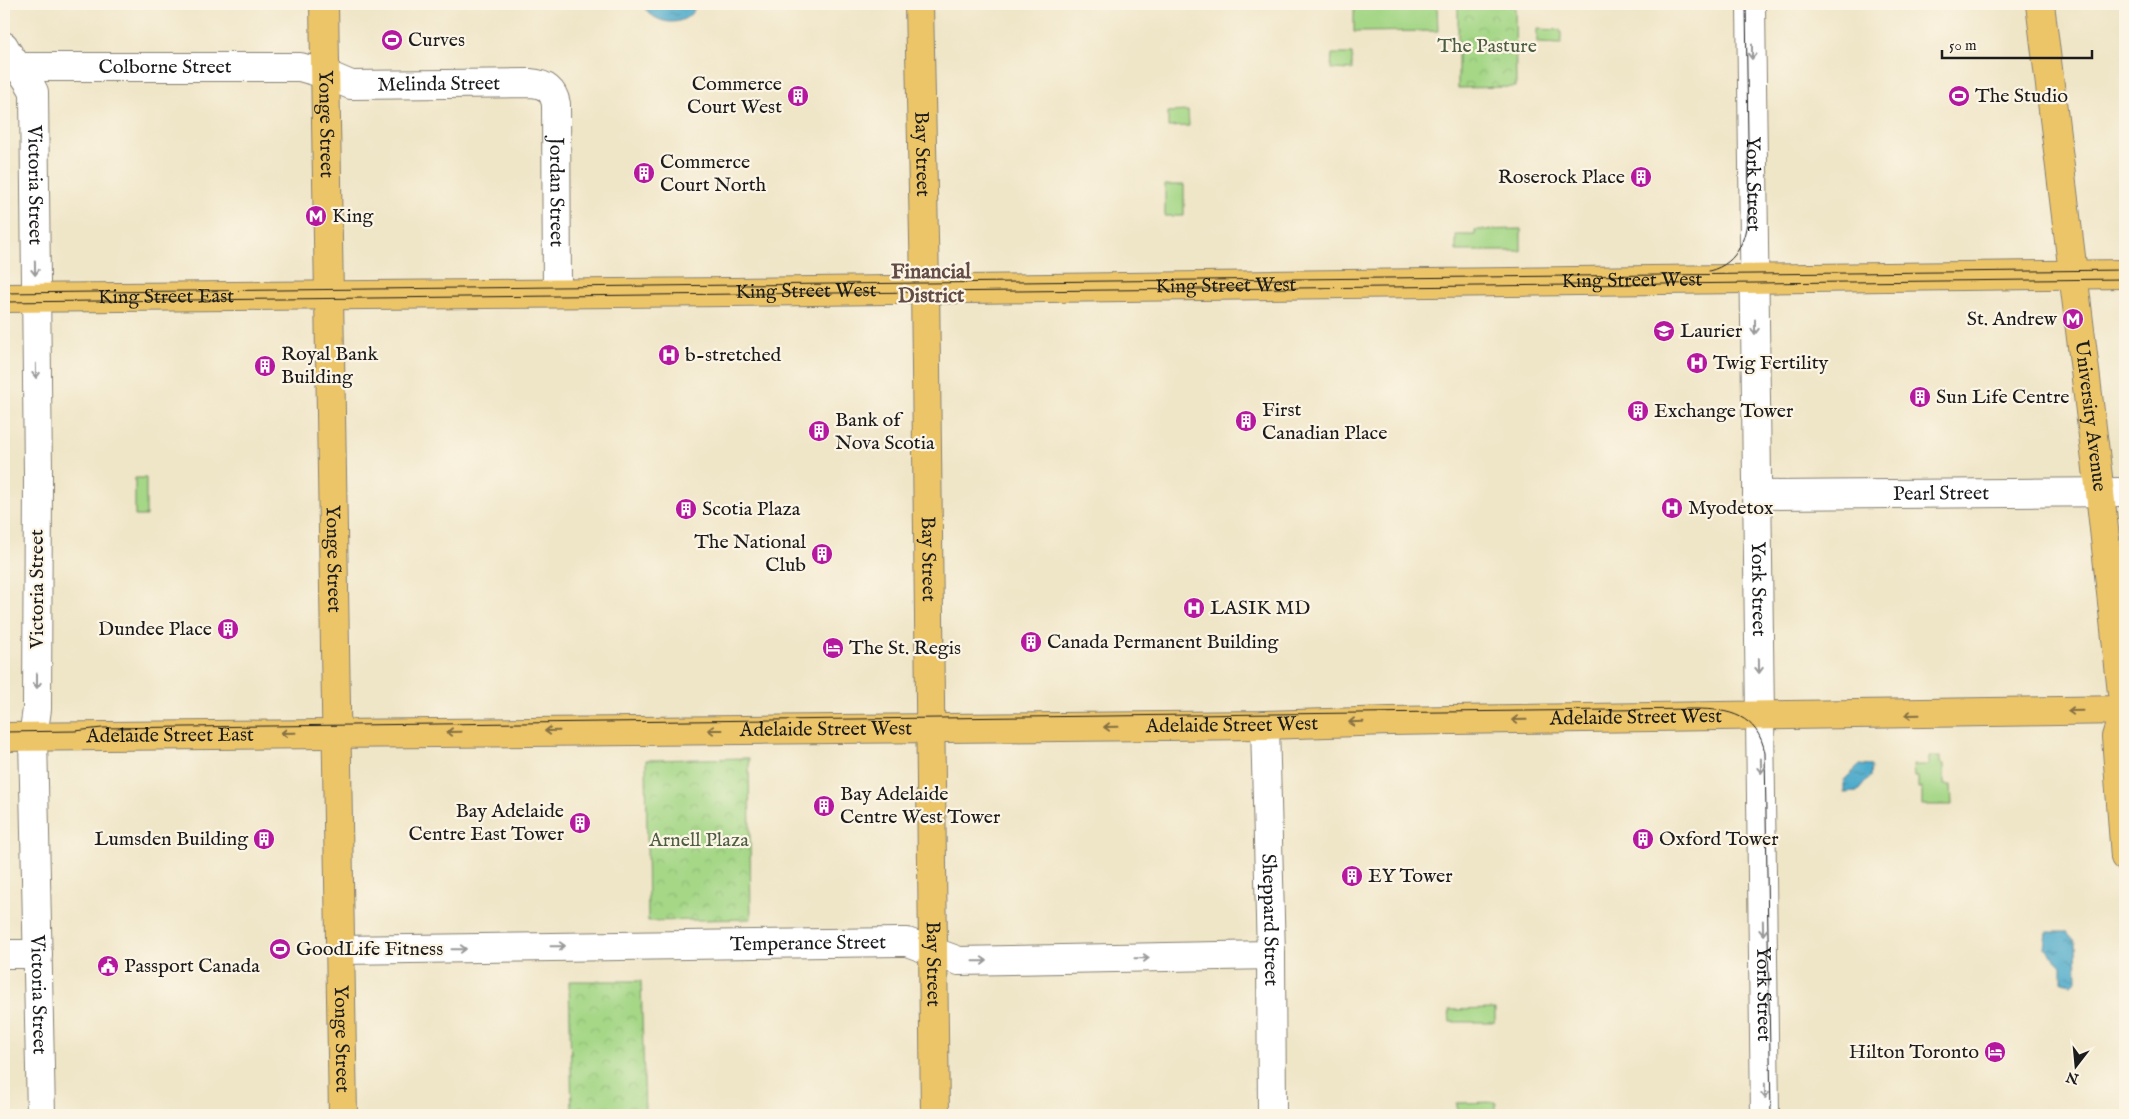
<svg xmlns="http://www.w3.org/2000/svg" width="2129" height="1119" font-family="'IM FELL English',serif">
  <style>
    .green { fill: #a5d787; stroke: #607a52 }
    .park { fill: url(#park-crowns); stroke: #607a52 }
    .water { fill: url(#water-ripples); stroke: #346374 }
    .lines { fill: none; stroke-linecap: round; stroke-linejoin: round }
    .minor-casing { stroke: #868072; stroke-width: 30 }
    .major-casing { stroke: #868072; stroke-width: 30 }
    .minor { stroke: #fff; stroke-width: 28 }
    .major { stroke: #edc569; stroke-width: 28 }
    .tram { stroke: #1c1c1c; stroke-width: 1 }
    .oneway { stroke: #999 }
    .oneway2 { stroke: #847042 }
    .labels { text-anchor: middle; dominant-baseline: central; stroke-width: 4.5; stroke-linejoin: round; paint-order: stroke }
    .poi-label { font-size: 20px; fill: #1c1c1c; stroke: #fcf5e5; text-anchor: start }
    .park-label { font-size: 20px; fill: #4c5d41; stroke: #fcf5e5 }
    .street-label { font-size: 20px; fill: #1c1c1c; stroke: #fcf5e5 }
    .neighbourhood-label { font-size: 21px; font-weight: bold; fill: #614c46; stroke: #fcf5e5 }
  </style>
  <defs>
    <pattern id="park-crowns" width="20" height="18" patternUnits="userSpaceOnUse" patternTransform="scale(1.25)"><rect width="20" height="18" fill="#a5d787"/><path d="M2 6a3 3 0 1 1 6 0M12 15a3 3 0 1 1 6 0" fill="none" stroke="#8db874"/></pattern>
    <pattern id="water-ripples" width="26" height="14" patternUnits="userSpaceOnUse" patternTransform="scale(1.25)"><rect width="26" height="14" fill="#4caacb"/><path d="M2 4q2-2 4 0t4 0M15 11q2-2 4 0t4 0" fill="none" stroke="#3e8aa4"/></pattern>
  </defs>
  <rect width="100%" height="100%" fill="#fcf5e5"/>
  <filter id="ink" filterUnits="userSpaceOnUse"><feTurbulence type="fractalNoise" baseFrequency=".02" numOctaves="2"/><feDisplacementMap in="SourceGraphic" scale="10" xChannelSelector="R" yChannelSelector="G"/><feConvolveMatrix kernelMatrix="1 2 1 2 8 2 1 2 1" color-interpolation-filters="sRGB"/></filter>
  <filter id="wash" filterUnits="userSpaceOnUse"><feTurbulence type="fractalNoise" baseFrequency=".0096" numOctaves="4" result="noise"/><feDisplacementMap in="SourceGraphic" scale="20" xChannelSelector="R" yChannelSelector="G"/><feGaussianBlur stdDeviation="1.12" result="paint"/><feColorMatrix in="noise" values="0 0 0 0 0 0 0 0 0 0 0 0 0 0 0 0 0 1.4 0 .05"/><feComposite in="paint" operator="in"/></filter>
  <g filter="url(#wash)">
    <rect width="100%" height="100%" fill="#efe5c7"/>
    <path class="green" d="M1354 4H1437L1438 31 1354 32Z
      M1537 29 1561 30V44L1537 43Z
      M1332 54H1352V70L1331 69Z
      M1188 111 1189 126 1168 127V112Z
      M1165 185H1184V216H1165Z
      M1521 229V251H1456V235H1475V230Z
      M135 478H146V516H135Z
      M1929 757H1940V763L1944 764V785H1951L1952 805H1922V788H1918V777H1914L1913 765H1929Z
      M1495 1009V1022H1450L1449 1010Z
      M1496 1102V1115H1457V1103Z"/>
    <path class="park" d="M1458 4H1515L1516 87 1458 88Z
      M749 758 751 919 648 921 646 760Z
      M569 981H641L645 1115H572Z"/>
    <path class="water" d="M642 4H697C687 30 654 26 642 4Z
      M1860 765 1871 766 1870 777 1857 792 1844 793V780Z
      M2047 932H2067L2076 942 2077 980 2071 984 2062 982V966L2045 948Z"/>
  </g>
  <g filter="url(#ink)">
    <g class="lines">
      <g class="minor-casing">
        <g id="minor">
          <path id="s1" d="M1751 4 1765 1115"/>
          <path id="s2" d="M4 46C12 62 26 74 34 92L38 474 37 709 33 737 41 1115"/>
          <path id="s3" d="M6 67H300L325 74 351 85 530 83C545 84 553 89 556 104L557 293"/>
          <path id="s4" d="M1757 495 2125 492"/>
          <path id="s5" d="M1265 725 1271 955 1272 1115"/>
          <path id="s6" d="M340 950 899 942H907L959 961 1271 955"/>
          <path d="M4 954H38"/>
        </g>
      </g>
      <g class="major-casing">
        <g id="major">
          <path id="s7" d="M324 4 343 1115"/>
          <path id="s8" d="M919 4 925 284 935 1115"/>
          <path id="s9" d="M2040 4 2100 493 2124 711 2116 737 2125 857"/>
          <path id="s10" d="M4 298 730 292 2125 274"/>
          <path id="s11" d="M4 737 1265 725 1390 721 2125 710"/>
        </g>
      </g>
      <use href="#minor" class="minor"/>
      <use href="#major" class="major"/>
      <path class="tram" d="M1709 271C1741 263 1746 236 1749 207L1746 4
        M4 293 2125 270
        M4 302 2125 279
        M4 732 75 731 102 728 1695 709C1729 709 1758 715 1765 753L1771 1115"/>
    </g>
    <defs><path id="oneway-shaft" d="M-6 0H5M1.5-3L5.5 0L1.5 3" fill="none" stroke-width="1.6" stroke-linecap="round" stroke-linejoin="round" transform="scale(1.25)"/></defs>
    <g class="oneway">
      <use href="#oneway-shaft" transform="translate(1752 52) rotate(90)"/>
      <use href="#oneway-shaft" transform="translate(35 268) rotate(89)"/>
      <use href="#oneway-shaft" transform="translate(1755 327) rotate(90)"/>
      <use href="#oneway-shaft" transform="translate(36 371) rotate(89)"/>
      <use href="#oneway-shaft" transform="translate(1759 666) rotate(89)"/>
      <use href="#oneway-shaft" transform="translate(37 681) rotate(90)"/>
      <use href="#oneway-shaft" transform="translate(1761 766) rotate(89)"/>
      <use href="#oneway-shaft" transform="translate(1763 928) rotate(89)"/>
      <use href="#oneway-shaft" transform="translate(558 946) rotate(-1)"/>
      <use href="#oneway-shaft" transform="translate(459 949) rotate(-1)"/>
      <use href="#oneway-shaft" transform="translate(1142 958) rotate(-1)"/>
      <use href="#oneway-shaft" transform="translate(980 961) rotate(-1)"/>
      <use href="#oneway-shaft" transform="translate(1765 1091) rotate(89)"/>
    </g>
    <g class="oneway2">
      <use href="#oneway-shaft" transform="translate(2075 711) rotate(179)"/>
      <use href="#oneway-shaft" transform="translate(1912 715) rotate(179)"/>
      <use href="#oneway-shaft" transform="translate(1519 720) rotate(179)"/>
      <use href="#oneway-shaft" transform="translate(1356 722) rotate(178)"/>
      <use href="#oneway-shaft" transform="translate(1111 727) rotate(179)"/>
      <use href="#oneway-shaft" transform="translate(715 730) rotate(180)"/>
      <use href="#oneway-shaft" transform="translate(552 731) rotate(179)"/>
      <use href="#oneway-shaft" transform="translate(454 732) rotate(179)"/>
      <use href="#oneway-shaft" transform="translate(288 733) rotate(179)"/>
    </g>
  </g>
  <defs>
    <g id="stadium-disc" transform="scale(1.125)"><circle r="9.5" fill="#b5179e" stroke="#fcf5e5"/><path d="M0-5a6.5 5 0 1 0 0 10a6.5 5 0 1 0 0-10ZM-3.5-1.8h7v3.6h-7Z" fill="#fff"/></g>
    <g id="building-disc" transform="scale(1.125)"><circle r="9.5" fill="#b5179e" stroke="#fcf5e5"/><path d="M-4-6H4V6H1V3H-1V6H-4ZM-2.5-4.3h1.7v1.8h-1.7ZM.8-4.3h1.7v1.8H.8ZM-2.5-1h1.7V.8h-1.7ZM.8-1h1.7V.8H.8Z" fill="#fff"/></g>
    <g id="metro-disc" transform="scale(1.125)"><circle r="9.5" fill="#b5179e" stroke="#fcf5e5"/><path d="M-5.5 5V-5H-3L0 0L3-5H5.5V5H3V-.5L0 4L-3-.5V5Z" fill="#fff"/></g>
    <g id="university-disc" transform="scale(1.125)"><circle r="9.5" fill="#b5179e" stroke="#fcf5e5"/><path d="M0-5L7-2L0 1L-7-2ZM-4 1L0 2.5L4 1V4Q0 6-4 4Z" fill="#fff"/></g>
    <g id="hospital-disc" transform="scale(1.125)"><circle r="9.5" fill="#b5179e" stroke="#fcf5e5"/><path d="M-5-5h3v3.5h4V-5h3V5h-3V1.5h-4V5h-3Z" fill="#fff"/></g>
    <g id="hotel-disc" transform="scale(1.125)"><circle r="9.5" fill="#b5179e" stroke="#fcf5e5"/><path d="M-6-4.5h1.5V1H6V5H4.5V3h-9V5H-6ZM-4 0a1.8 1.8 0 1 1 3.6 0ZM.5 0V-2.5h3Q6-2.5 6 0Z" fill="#fff"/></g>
    <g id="civic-disc" transform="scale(1.125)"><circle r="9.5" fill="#b5179e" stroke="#fcf5e5"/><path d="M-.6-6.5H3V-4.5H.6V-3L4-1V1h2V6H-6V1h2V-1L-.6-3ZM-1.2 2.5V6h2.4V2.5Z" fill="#fff"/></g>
  </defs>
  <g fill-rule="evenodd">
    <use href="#stadium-disc" x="392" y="40"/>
    <use href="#building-disc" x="798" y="96"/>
    <use href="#stadium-disc" x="1959" y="96"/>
    <use href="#building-disc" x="644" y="173"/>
    <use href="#building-disc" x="1641" y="177"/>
    <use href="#metro-disc" x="316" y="216"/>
    <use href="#metro-disc" x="2073" y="319"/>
    <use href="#university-disc" x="1664" y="331"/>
    <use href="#hospital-disc" x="669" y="355"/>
    <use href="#hospital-disc" x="1697" y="363"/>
    <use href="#building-disc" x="265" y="366"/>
    <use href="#building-disc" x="1920" y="397"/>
    <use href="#building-disc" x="1638" y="411"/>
    <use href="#building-disc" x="1246" y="421"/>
    <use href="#building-disc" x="819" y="431"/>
    <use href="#hospital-disc" x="1672" y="508"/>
    <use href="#building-disc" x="686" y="509"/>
    <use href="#building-disc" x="822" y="554"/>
    <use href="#hospital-disc" x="1194" y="608"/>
    <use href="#building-disc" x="228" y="629"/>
    <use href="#building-disc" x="1031" y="642"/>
    <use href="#hotel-disc" x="833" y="648"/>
    <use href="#building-disc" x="824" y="806"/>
    <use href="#building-disc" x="580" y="823"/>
    <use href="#building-disc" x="264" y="839"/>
    <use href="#building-disc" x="1643" y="839"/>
    <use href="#building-disc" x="1352" y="876"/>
    <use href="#stadium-disc" x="280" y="949"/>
    <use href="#civic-disc" x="108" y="966"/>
    <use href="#hotel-disc" x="1995" y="1052"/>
  </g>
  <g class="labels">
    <g class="poi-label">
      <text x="408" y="40">Curves</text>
      <text x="782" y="84" text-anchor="end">Commerce<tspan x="782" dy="23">Court West</tspan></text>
      <text x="1975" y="96">The Studio</text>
      <text x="660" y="162">Commerce<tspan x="660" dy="23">Court North</tspan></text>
      <text x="1625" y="177" text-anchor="end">Roserock Place</text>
      <text x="332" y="216">King</text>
      <text x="2057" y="319" text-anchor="end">St. Andrew</text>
      <text x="1680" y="331">Laurier</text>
      <text x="281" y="354">Royal Bank<tspan x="281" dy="23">Building</tspan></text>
      <text x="685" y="355">b-stretched</text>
      <text x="1713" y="363">Twig Fertility</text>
      <text x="1936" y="397">Sun Life Centre</text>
      <text x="1262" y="410">First<tspan x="1262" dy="23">Canadian Place</tspan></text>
      <text x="1654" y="411">Exchange Tower</text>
      <text x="835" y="420">Bank of<tspan x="835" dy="23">Nova Scotia</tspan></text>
      <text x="1688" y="508">Myodetox</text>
      <text x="702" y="509">Scotia Plaza</text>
      <text x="806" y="542" text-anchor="end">The National<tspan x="806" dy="23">Club</tspan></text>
      <text x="1210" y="608">LASIK MD</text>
      <text x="212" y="629" text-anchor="end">Dundee Place</text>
      <text x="1047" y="642">Canada Permanent Building</text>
      <text x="849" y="648">The St. Regis</text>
      <text x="840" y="794">Bay Adelaide<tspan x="840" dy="23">Centre West Tower</tspan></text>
      <text x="564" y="811" text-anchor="end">Bay Adelaide<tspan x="564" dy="23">Centre East Tower</tspan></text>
      <text x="248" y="839" text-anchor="end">Lumsden Building</text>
      <text x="1659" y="839">Oxford Tower</text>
      <text x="1368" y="876">EY Tower</text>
      <text x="296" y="949">GoodLife Fitness</text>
      <text x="124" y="966">Passport Canada</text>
      <text x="1979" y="1052" text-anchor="end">Hilton Toronto</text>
    </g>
    <g class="park-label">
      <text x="1487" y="46">The Pasture</text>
      <text x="699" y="840">Arnell Plaza</text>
    </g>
    <g class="street-label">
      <text stroke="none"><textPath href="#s3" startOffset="159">Colborne Street</textPath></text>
      <text stroke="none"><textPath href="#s3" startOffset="436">Melinda Street</textPath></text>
      <text stroke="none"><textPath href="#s7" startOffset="120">Yonge Street</textPath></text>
      <text stroke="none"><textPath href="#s8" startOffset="150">Bay Street</textPath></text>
      <text stroke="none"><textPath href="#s2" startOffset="148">Victoria Street</textPath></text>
      <text stroke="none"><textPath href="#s1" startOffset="180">York Street</textPath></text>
      <text stroke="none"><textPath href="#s3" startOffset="652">Jordan Street</textPath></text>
      <text stroke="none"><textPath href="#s10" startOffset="1628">King Street West</textPath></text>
      <text stroke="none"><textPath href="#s10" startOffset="1222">King Street West</textPath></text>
      <text stroke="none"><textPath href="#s10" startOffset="802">King Street West</textPath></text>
      <text stroke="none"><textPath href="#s10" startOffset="162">King Street East</textPath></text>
      <text stroke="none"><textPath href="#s9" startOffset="415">University Avenue</textPath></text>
      <text stroke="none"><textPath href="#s4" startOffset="184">Pearl Street</textPath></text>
      <text stroke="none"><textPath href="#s8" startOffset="555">Bay Street</textPath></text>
      <text stroke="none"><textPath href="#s7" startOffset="555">Yonge Street</textPath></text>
      <text transform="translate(37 589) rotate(-90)">Victoria Street</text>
      <text stroke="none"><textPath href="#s1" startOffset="585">York Street</textPath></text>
      <text stroke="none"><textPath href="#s11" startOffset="1632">Adelaide Street West</textPath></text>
      <text stroke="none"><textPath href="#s11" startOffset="1228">Adelaide Street West</textPath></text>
      <text stroke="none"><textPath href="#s11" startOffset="822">Adelaide Street West</textPath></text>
      <text stroke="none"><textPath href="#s11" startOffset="166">Adelaide Street East</textPath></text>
      <text stroke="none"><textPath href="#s5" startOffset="195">Sheppard Street</textPath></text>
      <text stroke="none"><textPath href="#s6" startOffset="468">Temperance Street</textPath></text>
      <text stroke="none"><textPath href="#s8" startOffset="960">Bay Street</textPath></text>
      <text stroke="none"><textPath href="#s2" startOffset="958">Victoria Street</textPath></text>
      <text stroke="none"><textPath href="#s1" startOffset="990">York Street</textPath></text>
      <text stroke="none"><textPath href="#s7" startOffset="1035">Yonge Street</textPath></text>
    </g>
    <g class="neighbourhood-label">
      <text x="931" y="272">Financial<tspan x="931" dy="24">District</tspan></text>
    </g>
  </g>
  <rect width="2129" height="1119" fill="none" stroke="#fcf5e5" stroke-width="20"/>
  <g transform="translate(2076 1066) rotate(196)" stroke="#fcf5e5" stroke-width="4" paint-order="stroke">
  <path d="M0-4L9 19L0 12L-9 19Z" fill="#1c1c1c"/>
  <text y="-8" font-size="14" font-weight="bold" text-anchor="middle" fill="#1c1c1c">N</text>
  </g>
  <path d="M1942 50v8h150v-8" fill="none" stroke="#1c1c1c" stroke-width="2.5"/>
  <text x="1949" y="50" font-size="15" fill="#1c1c1c" stroke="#fcf5e5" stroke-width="4" paint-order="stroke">50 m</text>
</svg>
